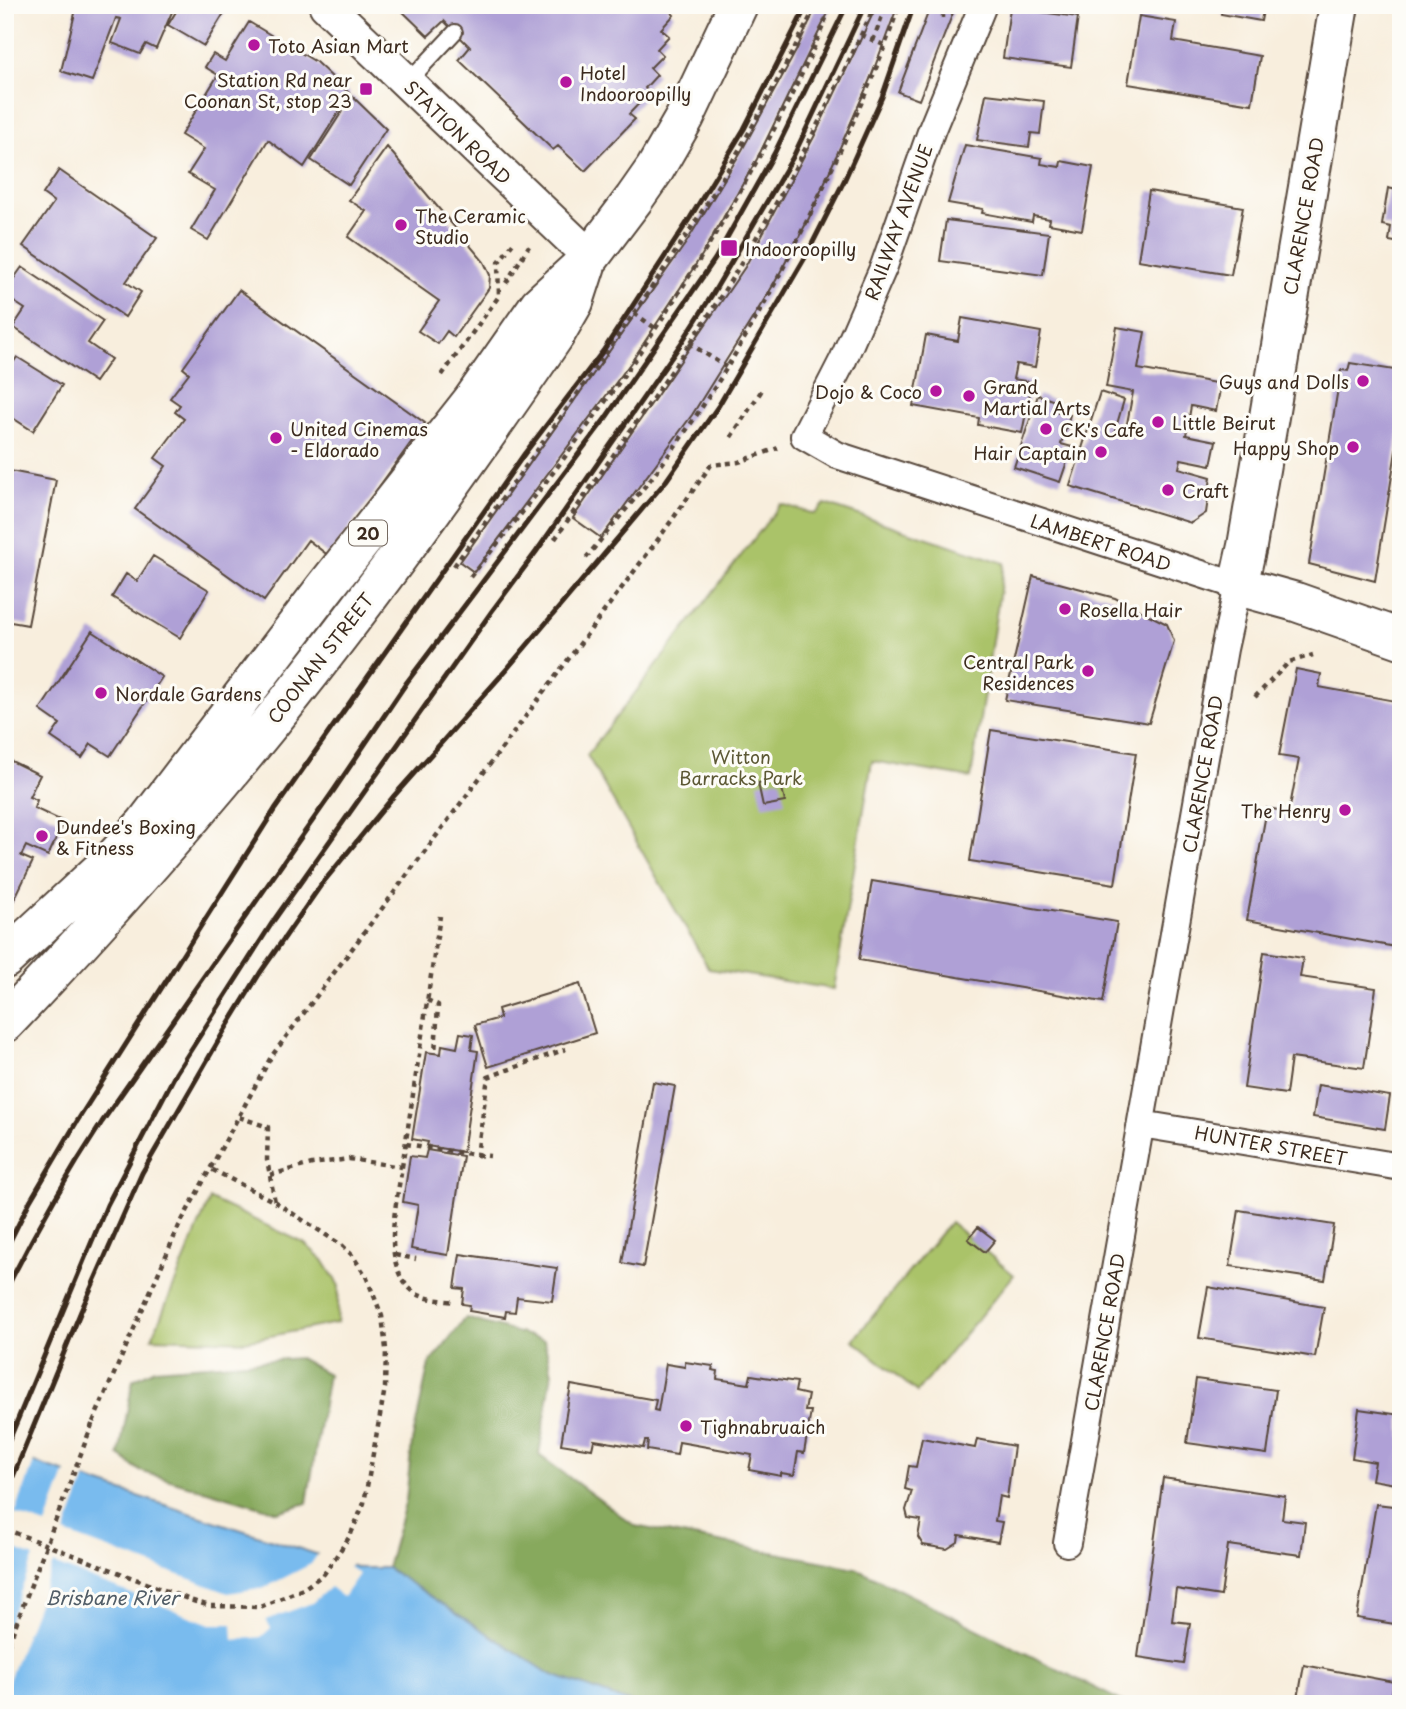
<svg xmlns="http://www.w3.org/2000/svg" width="1406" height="1709" font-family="'Playpen Sans',sans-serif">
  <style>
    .green { fill: #aac369; stroke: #727644; stroke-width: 2 }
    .forest { fill: #87a95d; stroke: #616a3e; stroke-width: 2 }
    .water { fill: #79bbee; stroke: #5a7286; stroke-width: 2 }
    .pier { fill: #f8eedd }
    .building { fill: #afa0d6 }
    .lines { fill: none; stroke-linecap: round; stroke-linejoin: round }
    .service-casing { stroke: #57473b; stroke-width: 18 }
    .minor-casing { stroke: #57473b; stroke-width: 30 }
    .tertiary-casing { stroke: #57473b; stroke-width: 37 }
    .secondary-casing { stroke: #57473b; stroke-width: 42 }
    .primary-casing { stroke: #57473b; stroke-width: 42 }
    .path { stroke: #57473b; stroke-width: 4.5; stroke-dasharray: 5 5; stroke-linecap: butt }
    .service { stroke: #fff; stroke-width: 14 }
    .minor { stroke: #fff; stroke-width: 26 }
    .tertiary { stroke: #fff; stroke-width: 33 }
    .secondary { stroke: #fff; stroke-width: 38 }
    .primary { stroke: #fff; stroke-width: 38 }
    .rail { stroke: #3b2a1e; stroke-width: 5 }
    .path-bridge { stroke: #57473b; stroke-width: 4.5; stroke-dasharray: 5 5; stroke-linecap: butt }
    .poi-dot { fill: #b5179e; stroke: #fdfcf7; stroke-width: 2.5 }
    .labels { text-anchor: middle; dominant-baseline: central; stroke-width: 6; stroke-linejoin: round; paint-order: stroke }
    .shield { fill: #fdfcf7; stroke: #75695f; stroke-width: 2 }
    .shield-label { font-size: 16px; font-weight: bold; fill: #3b2a1e }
    .poi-label { font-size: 18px; fill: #3b2a1e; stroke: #fdfcf7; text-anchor: start }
    .street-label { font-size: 18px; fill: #3b2a1e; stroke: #fdfcf7 }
    .park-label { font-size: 18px; fill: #5c5834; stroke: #fdfcf7 }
    .water-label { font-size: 19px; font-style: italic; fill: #515d67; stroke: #fdfcf7 }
  </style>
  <rect width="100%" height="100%" fill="#fdfcf7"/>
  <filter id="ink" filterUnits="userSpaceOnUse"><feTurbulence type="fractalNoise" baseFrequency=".0143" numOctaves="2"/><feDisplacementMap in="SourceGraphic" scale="14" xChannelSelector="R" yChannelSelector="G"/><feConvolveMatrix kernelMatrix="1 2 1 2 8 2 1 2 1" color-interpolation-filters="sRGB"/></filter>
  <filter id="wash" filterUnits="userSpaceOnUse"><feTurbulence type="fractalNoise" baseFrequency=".00686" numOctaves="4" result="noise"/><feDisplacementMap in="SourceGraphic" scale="28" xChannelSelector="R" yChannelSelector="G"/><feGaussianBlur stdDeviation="1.57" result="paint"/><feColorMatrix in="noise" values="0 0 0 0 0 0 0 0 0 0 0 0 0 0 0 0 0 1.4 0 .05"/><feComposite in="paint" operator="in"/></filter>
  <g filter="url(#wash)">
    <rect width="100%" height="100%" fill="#f8eedd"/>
    <path class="green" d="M781 504 815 514 825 504 1004 563 971 778 872 761 834 989 709 969 587 755Z
      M210 1199 304 1243 323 1260 339 1286 337 1323 245 1341 152 1338Z
      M950 1222 1014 1275 917 1392 853 1340Z"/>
    <path class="forest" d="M466 1318 544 1340 552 1373 539 1455 635 1526 856 1568 1127 1704H634L550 1674 387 1568 406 1500 412 1442 429 1364Z
      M299 1358 328 1374 307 1503 278 1512 140 1471 119 1455 133 1380 155 1369Z"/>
    <path class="water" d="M5 1453 359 1568H387L550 1674 634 1704H5Z"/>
    <path class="pier" d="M5 1450 35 1459 15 1514 46 1525 67 1469 87 1475 65 1533 228 1593 266 1587 311 1564 320 1551 353 1562 349 1567 359 1574 343 1597 330 1587 312 1603 266 1620 271 1628 261 1637 233 1640 232 1624H210L53 1564 5 1690V1632L34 1557 5 1546Z"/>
    <g id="blocks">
      <path class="building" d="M77 5H175L156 49 146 44 140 54 112 43 121 19 116 18 92 81 61 71Z
        M180 5H229L204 46 168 25Z
        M396 5H561L565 9 569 5H589L593 9 596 5H671L668 9 674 15 661 29 669 36 657 49 663 55 650 68 657 75 645 88 649 93 629 114 635 119 585 171 558 146 553 150 459 60 470 47 444 21 428 36Z
        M817 5H832L757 159 702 255 632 361 474 572 460 562 686 243 742 150 796 51Z
        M877 5H898L871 77 809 218 774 284 692 415 601 538 573 518 745 267 815 135Z
        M931 5H956L919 100 898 92Z
        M1222 5H1264L1261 21 1221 14Z
        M1010 8 1078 17 1071 67 1003 58Z
        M1139 16 1176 22 1173 41 1260 56 1252 104 1128 84Z
        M249 22 316 62 350 94 304 167 268 140 208 240 191 230 215 190 188 174 204 149 181 135 218 75 205 67 213 54 225 61Z
        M986 94 1044 101 1040 134 1031 133 1029 147 977 140Z
        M352 96 386 129 349 185 311 160Z
        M1399 117H1401V139L1396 138Z
        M965 145 1042 158 1041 164 1060 167 1061 161 1093 167 1082 230 1049 224 1050 219 1033 216 1032 222 982 213 983 209 948 203Z
        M387 147 484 262 490 275 489 288 454 337 447 331 438 344 418 331 439 301 348 237 366 211 349 200Z
        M59 170 157 238 126 282 141 292 125 317 23 246 54 202 43 194Z
        M1388 188 1401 191V243L1389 241 1391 227 1382 225Z
        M1149 191 1243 207 1231 275 1138 260Z
        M946 220 1049 233 1043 275 940 261Z
        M22 267 103 321 88 343 111 359 95 382 13 327 25 309 5 296V291Z
        M239 290 425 423 329 556 308 540 264 601 135 509 166 466 155 458 184 419 175 412 180 405 170 398 189 373 183 368Z
        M962 318 1041 332 1035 367 1016 364 1013 379 1032 382 1022 433 978 425 979 418 913 406 926 335 958 341Z
        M1117 327 1145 332 1138 369 1221 384 1216 411 1191 406 1186 435 1216 441 1211 465 1181 459 1179 468 1211 477 1206 513 1191 523 1070 486 1100 392 1124 400 1115 431 1125 434 1133 392 1106 387Z
        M17 357 62 385 33 431 5 413V375Z
        M1350 363 1401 371V420L1375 581 1309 564 1341 370 1348 371Z
        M1038 395 1058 402 1055 411 1070 415 1061 444 1072 447 1060 482 1014 467Z
        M5 470 56 480 28 625 5 621Z
        M153 556 209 590 180 638 112 597 126 574 137 581Z
        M1033 576 1115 598 1167 624 1174 641 1149 723 1005 700Z
        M92 631 162 677 110 756 91 744 82 758 51 737 60 724 40 710Z
        M1296 669 1321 674 1319 687 1401 702V948L1247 920 1267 808 1289 812 1299 759 1279 756Z
        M991 730 1136 753 1115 884 970 861Z
        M5 758 40 775 29 797 37 800 34 808 64 822 48 856 26 846 21 856 33 861 12 904 5 901Z
        M780 779 785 802 763 806 758 783Z
        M872 881 1117 922 1103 1002 859 960Z
        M1264 952 1303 958 1300 977 1376 988 1364 1068 1291 1058 1286 1094 1244 1088Z
        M580 984 595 1033 488 1067 475 1025 500 1018 498 1009Z
        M460 1033 473 1035 471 1050 478 1051 463 1152 427 1146 428 1142 412 1139 426 1052 441 1054 442 1045 457 1048Z
        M653 1082 675 1086 643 1267 622 1263Z
        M1318 1085 1390 1096 1385 1129 1313 1117Z
        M427 1150 463 1156 448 1255 411 1249 418 1205 403 1202 410 1156 425 1158Z
        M1239 1210 1334 1225 1325 1280 1230 1266Z
        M978 1227 995 1240 985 1252 968 1239Z
        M460 1254 557 1268 552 1301 517 1297 515 1312 506 1311 505 1317 469 1311 470 1305 462 1304 464 1289 455 1288Z
        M1208 1287 1324 1307 1315 1357 1199 1338Z
        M685 1362 713 1366 712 1370 718 1371 717 1379 749 1384 751 1375 797 1382 795 1392 808 1395 805 1411H811L804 1453 798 1452 794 1475 781 1473V1476L749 1470 752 1455 679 1442 677 1455 647 1450 648 1441H645L643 1448 594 1440 592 1449 561 1444 571 1385 656 1400 654 1410 658 1411 666 1364 685 1367Z
        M1196 1379 1276 1390 1267 1454 1187 1443Z
        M1359 1409 1401 1415V1485L1372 1480 1375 1462 1352 1458Z
        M922 1438 975 1448 977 1439 1014 1446 1007 1498 999 1496 995 1521 1002 1522 998 1542 959 1535 958 1542 947 1549 923 1545 918 1537 921 1520 908 1518 906 1510 912 1491 905 1489 909 1466 916 1467Z
        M1163 1478 1285 1496 1282 1519 1305 1522 1301 1555 1228 1545 1221 1596 1176 1589 1172 1621 1190 1623 1184 1664 1138 1657Z
        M1376 1504 1401 1507V1625L1357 1618Z
        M1304 1665 1394 1682 1390 1704H1297Z"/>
    </g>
  </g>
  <g filter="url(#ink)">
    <use href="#blocks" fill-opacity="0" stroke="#57473b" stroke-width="2"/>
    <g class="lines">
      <g class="service-casing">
        <path id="service" d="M407 83 455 32"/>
      </g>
      <g class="minor-casing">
        <path id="minor" d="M983 5 932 129 884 266 843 360 804 436 837 455 1238 586 1224 649 1067 1543
          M1141 1124 1401 1167"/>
      </g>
      <g class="tertiary-casing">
        <path id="tertiary" d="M326 5 590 257"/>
      </g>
      <g class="secondary-casing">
        <path id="secondary" d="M1339 5 1247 546 1238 586 1296 602 1401 639"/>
      </g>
      <g class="primary-casing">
        <path id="primary" d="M5 959 113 859 145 824 324 589 472 401 539 305 588 260 634 199 655 169 685 117 738 5
          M5 1023C105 918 202 809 292 696 385 579 471 458 555 335L574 302 586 265"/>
      </g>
      <path class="path" d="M943 5V18
        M861 35 886 46
        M873 41 886 5
        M506 283 529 246
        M634 313 655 328
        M689 343 726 367
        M442 375 499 296 498 263 514 242
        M731 437 762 390
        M555 539C624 438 698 339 759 233 802 159 839 83 875 5
        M586 558C607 532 629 506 650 480 727 380 787 267 839 153 861 104 883 56 899 5
        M454 566C536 451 620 338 697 219 741 151 779 79 816 6L828 12
        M470 577C576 449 673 313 753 168 782 115 810 62 831 5
        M1255 697 1289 662 1313 655
        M427 1000 438 1005 435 1053
        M239 1117 268 1127 267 1160 275 1202
        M406 1144 477 1155 488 1077 566 1049
        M477 1155 490 1156
        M402 1167 440 916
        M270 1175 312 1164 349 1159 402 1167C397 1203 378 1270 417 1294 427 1300 443 1300 454 1302
        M395 1255 416 1259
        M93 1422 179 1226 271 1057 662 534 711 465 739 462 778 448
        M5 1529 193 1601 210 1606 260 1607 303 1589 324 1574 350 1536 364 1503 385 1388 386 1349 382 1316 366 1276 352 1255 343 1246 275 1202 211 1169"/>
      <use href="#service" class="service"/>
      <use href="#minor" class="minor"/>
      <use href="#tertiary" class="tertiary"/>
      <use href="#secondary" class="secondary"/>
      <use href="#primary" class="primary"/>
      <path class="rail" d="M5 1251 30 1201 76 1123 275 809 525 453 603 351 690 218 744 129 807 5
        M5 1292C34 1233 66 1177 102 1122L334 790 407 682 605 419 715 259 774 154 847 5
        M5 1450 107 1205 176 1073 274 920 492 611 536 552 680 345 712 295 793 157 865 5
        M5 1496 81 1311 142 1173 223 1033 260 973 321 885 393 797 507 669 666 481 719 405 806 256 844 181 882 97 914 5"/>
      <path class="path-bridge" d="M5 1653 93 1422"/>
    </g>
  </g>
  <g class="poi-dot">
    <circle cx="254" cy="45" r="7"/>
    <circle cx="566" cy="82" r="7"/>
    <rect x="359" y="82" width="14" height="14" rx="3.5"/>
    <circle cx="401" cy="225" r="7"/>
    <rect x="720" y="239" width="18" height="18" rx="3.5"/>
    <circle cx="1363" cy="381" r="7"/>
    <circle cx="936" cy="391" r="7"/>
    <circle cx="969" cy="396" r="7"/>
    <circle cx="1158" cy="422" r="7"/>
    <circle cx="1046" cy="429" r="7"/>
    <circle cx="276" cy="438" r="7"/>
    <circle cx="1353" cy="447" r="7"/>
    <circle cx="1101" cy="452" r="7"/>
    <circle cx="1168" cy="490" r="7"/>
    <circle cx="1065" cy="609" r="7"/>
    <circle cx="1088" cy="671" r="7"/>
    <circle cx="101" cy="693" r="7"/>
    <circle cx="1345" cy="810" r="7"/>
    <circle cx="42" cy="836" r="7"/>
    <circle cx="686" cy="1426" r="7"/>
  </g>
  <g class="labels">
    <rect class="shield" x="349" y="520.5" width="38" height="25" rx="5"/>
    <g class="shield-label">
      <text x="368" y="533">20</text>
    </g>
    <g class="poi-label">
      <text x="268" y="45">Toto Asian Mart</text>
      <text x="580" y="72">Hotel<tspan x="580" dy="21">Indooroopilly</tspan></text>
      <text x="352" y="79" text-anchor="end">Station Rd near<tspan x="352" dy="21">Coonan St, stop 23</tspan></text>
      <text x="415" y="215">The Ceramic<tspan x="415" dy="21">Studio</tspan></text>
      <text x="745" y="248">Indooroopilly</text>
      <text x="1349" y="381" text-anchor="end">Guys and Dolls</text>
      <text x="983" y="386">Grand<tspan x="983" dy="21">Martial Arts</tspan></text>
      <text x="922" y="391" text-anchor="end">Dojo &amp; Coco</text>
      <text x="1172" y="422">Little Beirut</text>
      <text x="290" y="428">United Cinemas<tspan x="290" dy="21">- Eldorado</tspan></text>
      <text x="1060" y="429">CK's Cafe</text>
      <text x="1339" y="447" text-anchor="end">Happy Shop</text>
      <text x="1087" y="452" text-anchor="end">Hair Captain</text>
      <text x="1182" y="490">Craft</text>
      <text x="1079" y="609">Rosella Hair</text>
      <text x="1074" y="661" text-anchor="end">Central Park<tspan x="1074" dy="21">Residences</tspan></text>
      <text x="115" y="693">Nordale Gardens</text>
      <text x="1331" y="810" text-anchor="end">The Henry</text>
      <text x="56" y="826">Dundee's Boxing<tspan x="56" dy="21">&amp; Fitness</tspan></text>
      <text x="700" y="1426">Tighnabruaich</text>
    </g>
    <g class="street-label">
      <text transform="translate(458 132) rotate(44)">STATION ROAD</text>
      <text transform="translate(1303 216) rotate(-80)">CLARENCE ROAD</text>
      <text transform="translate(898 222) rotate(-70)">RAILWAY AVENUE</text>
      <text transform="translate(1101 542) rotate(18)">LAMBERT ROAD</text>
      <text transform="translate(320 658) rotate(-52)">COONAN STREET</text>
      <text transform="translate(1202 774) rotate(-80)">CLARENCE ROAD</text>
      <text transform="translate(1271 1145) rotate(10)">HUNTER STREET</text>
      <text transform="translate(1104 1332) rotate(-80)">CLARENCE ROAD</text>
    </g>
    <g class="park-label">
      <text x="741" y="756">Witton<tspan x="741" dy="21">Barracks Park</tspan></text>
    </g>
    <g class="water-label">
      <text x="112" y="1597">Brisbane River</text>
    </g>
  </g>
  <rect width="1406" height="1709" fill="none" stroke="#fdfcf7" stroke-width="28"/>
</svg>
